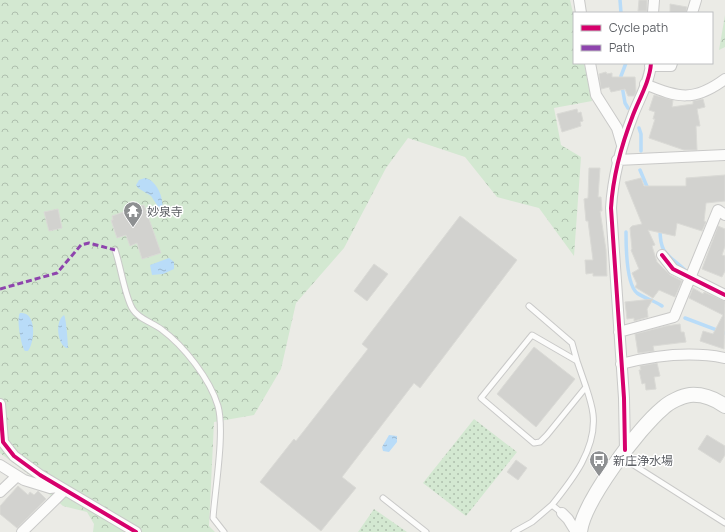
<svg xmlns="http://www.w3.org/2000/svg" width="725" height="532" font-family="Manrope,'Noto Sans JP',sans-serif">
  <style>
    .forest { fill: url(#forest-crowns) }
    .park { fill: url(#park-dots) }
    .water { fill: url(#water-ripples) }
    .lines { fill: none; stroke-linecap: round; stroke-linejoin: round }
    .stream { stroke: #b9dcf8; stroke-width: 3.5 }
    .building { fill: #d2d2cf; stroke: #dadad6 }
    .lane-casing { stroke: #c9c9c8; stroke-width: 7 }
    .street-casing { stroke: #c9c9c8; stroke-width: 12 }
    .secondary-casing { stroke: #c7c8c6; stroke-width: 16 }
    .lane { stroke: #fcfcfb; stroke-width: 5 }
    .street { stroke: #fcfcfb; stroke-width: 10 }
    .secondary { stroke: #fcfcfb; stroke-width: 14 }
    .quiet { stroke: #8e44ad; stroke-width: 3; stroke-dasharray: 6 3; stroke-linecap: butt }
    .cycleway-casing { stroke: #fff; stroke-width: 6 }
    .cycleway { stroke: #d6006c; stroke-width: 4 }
    .labels { text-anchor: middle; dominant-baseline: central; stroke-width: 3; stroke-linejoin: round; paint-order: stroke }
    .poi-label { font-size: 12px; fill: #5c5f64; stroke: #fff; text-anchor: start }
  </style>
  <defs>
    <pattern id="forest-crowns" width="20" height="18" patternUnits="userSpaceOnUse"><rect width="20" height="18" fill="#d3e8d1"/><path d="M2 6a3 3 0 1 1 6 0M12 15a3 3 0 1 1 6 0" fill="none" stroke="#aebfad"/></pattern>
    <pattern id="park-dots" width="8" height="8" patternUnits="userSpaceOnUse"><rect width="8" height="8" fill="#d3e8d1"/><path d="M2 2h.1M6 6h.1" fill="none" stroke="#aebfad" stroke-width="1.8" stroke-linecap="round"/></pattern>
    <pattern id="water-ripples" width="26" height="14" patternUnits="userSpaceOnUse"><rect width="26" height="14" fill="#b9dcf8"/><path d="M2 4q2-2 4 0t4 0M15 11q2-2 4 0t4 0" fill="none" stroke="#9ab6cc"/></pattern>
  </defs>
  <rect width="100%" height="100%" fill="#ebebe6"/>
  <path class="forest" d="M0 0H570L574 17V63H584L592 101 554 108 561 145 581 157 574 256 539 208 497 197 465 157 408 138 386 168 344 248 296 303 281 369 254 415 214 422 209 526 215 532H93L94 524 87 512 63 506 43 489 30 486 31 476 0 453Z
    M725 15V47L719 50Z"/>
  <path class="park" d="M474 419 517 452 466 516 423 483Z
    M374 509 407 532H358Z"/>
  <path class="water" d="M145 178C157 180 166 201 161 211L151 196 138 188 136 185 139 180Z
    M169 258 174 262V269L163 274 152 275 150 265Z
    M20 313C37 311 35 342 28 351H25C21 346 16 318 20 313Z
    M64 315C66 317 68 342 68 348H66C57 343 55 321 64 315Z
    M389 435 397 436V442L389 452 383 451 382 447Z"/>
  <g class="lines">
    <path class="stream" d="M620 0 621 13
      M621 80V76L626 63
      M622 86 625 103 628 108
      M639 128 641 134V151
      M640 170 648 189
      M660 229C660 254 667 254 685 270
      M626 232C626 247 626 284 637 293 644 298 655 301 662 306
      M685 318 725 333"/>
  </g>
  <path class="building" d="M639 0H647V11H638Z
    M670 4 687 7 686 13H670Z
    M606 72 607 74 612 73V77H635L636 92 634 96H628L625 89 611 92 609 87 601 89 599 74Z
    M654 95 673 100 672 107 693 104V101L703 99 705 107 697 109 700 126H696L697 150H684L649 138 655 119H653L655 112 649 110Z
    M577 109 578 113 581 112 583 121 580 122 581 126 562 132 557 114Z
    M589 168H600L598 197H601L602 211H600L606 250 607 276H593V273L586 274 585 260H593L588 221H586L584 199 588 198Z
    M725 175V201L706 203 704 221 706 222 702 231 677 223 675 236 648 230 655 245 652 246 657 262 670 275 682 281 675 297 659 290 653 298 635 287 637 284 632 273 639 269 631 250 632 249 630 228 632 226 642 224 625 182 641 178 644 186H686V178Z
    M144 205 161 253 142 259 137 243 130 246 126 235 117 238 111 220H113L112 216Z
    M58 209 62 228 49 231 44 212Z
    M460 216 517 260 420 388 414 383 342 477 356 488 321 531 260 482 294 439 296 441 368 349 362 344Z
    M718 226 725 229V246L722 255 725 256V271L722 277 702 269Z
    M374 264 388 274 367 301 354 291Z
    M693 288 703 294 704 292 725 301 724 349 700 341 703 331 713 334 723 315 689 298Z
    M653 299 647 309 648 317 634 321V318L627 319 625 302Z
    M680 324 681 332H684L686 342 653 346 654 351 638 353 635 334 666 326Z
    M534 347 575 379 536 427 497 394Z
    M657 363 660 376 654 377 656 389 646 390 645 383 642 384 639 370H641L640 366Z
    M707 435 725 446V455L720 463 698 449Z
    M516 460 527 468 518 480 507 472Z
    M18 486 28 495 30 492 34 495 38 491 46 499 17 528 0 514V506Z"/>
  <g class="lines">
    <g class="lane-casing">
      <path id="lane" d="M115 250C121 267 124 293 132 308 137 318 153 323 161 329 184 346 210 379 218 406 225 432 215 489 213 518L224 532
        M529 306 572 343 577 361 532 335 481 398 534 443 540 442 547 435 586 387C589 396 592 405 593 414 597 449 572 480 552 505
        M577 361 586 387
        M621 457 725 523
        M383 498 426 532
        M514 532 532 522 552 505 562 513"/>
    </g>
    <g class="street-casing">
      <path id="street" d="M579 0 581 13
        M653 13 654 0
        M692 13 696 0
        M590 63 596 95 617 128 622 145
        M650 66H671L672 63
        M645 84C678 98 694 102 725 79
        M617 160 725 155
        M662 255 673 269 725 295
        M619 332 674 317 718 210 725 215
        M621 364C656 355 690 351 725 358
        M0 404 3 442 14 456 40 475 136 532
        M625 450 624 398 611 208C613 175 621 146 633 115 639 99 650 81 651 63
        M0 465 24 480 50 488 58 487
        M0 492 16 477
        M562 513 568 519 576 532
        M22 532 65 490"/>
    </g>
    <g class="secondary-casing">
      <path id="secondary" d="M580 532C583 502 639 428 663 408 669 402 682 396 690 395 703 394 715 399 725 406"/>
    </g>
    <use href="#lane" class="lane"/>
    <use href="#street" class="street"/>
    <use href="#secondary" class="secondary"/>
    <path class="quiet" d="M0 289 57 273 81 245 89 243 115 250"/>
    <g class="cycleway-casing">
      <path id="cycleway" d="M662 255 673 269 725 295
        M0 404 3 442 14 456 40 475 136 532
        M625 450 624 398 611 208C613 175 621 146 633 115 639 99 650 81 651 63"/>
    </g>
    <use href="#cycleway" class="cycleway"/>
  </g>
  <defs>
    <g id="temple-pin" transform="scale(1)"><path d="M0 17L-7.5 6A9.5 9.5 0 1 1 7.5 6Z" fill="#8e9092" stroke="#fff"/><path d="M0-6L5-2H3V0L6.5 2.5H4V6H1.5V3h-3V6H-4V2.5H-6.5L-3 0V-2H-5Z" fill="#fff"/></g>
    <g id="bus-pin" transform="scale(1)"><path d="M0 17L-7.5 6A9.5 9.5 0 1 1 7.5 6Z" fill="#8e9092" stroke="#fff"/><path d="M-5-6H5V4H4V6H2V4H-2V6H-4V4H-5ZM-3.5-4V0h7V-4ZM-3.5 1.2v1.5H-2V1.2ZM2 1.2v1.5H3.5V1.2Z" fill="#fff"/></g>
  </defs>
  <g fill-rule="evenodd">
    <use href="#temple-pin" x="133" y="211"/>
    <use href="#bus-pin" x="599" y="460"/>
  </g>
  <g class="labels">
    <g class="poi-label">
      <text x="147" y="211">妙泉寺</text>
      <text x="613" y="460">新庄浄水場</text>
    </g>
  </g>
  <rect x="573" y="12" width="140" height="52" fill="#ffffff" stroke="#bebfc1"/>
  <rect x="581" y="25" width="20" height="6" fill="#d6006c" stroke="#bebfc1"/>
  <text x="609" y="32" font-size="12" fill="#5c5f64">Cycle path</text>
  <rect x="581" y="45" width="20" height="6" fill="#8e44ad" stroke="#bebfc1"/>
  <text x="609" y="52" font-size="12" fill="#5c5f64">Path</text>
</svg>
